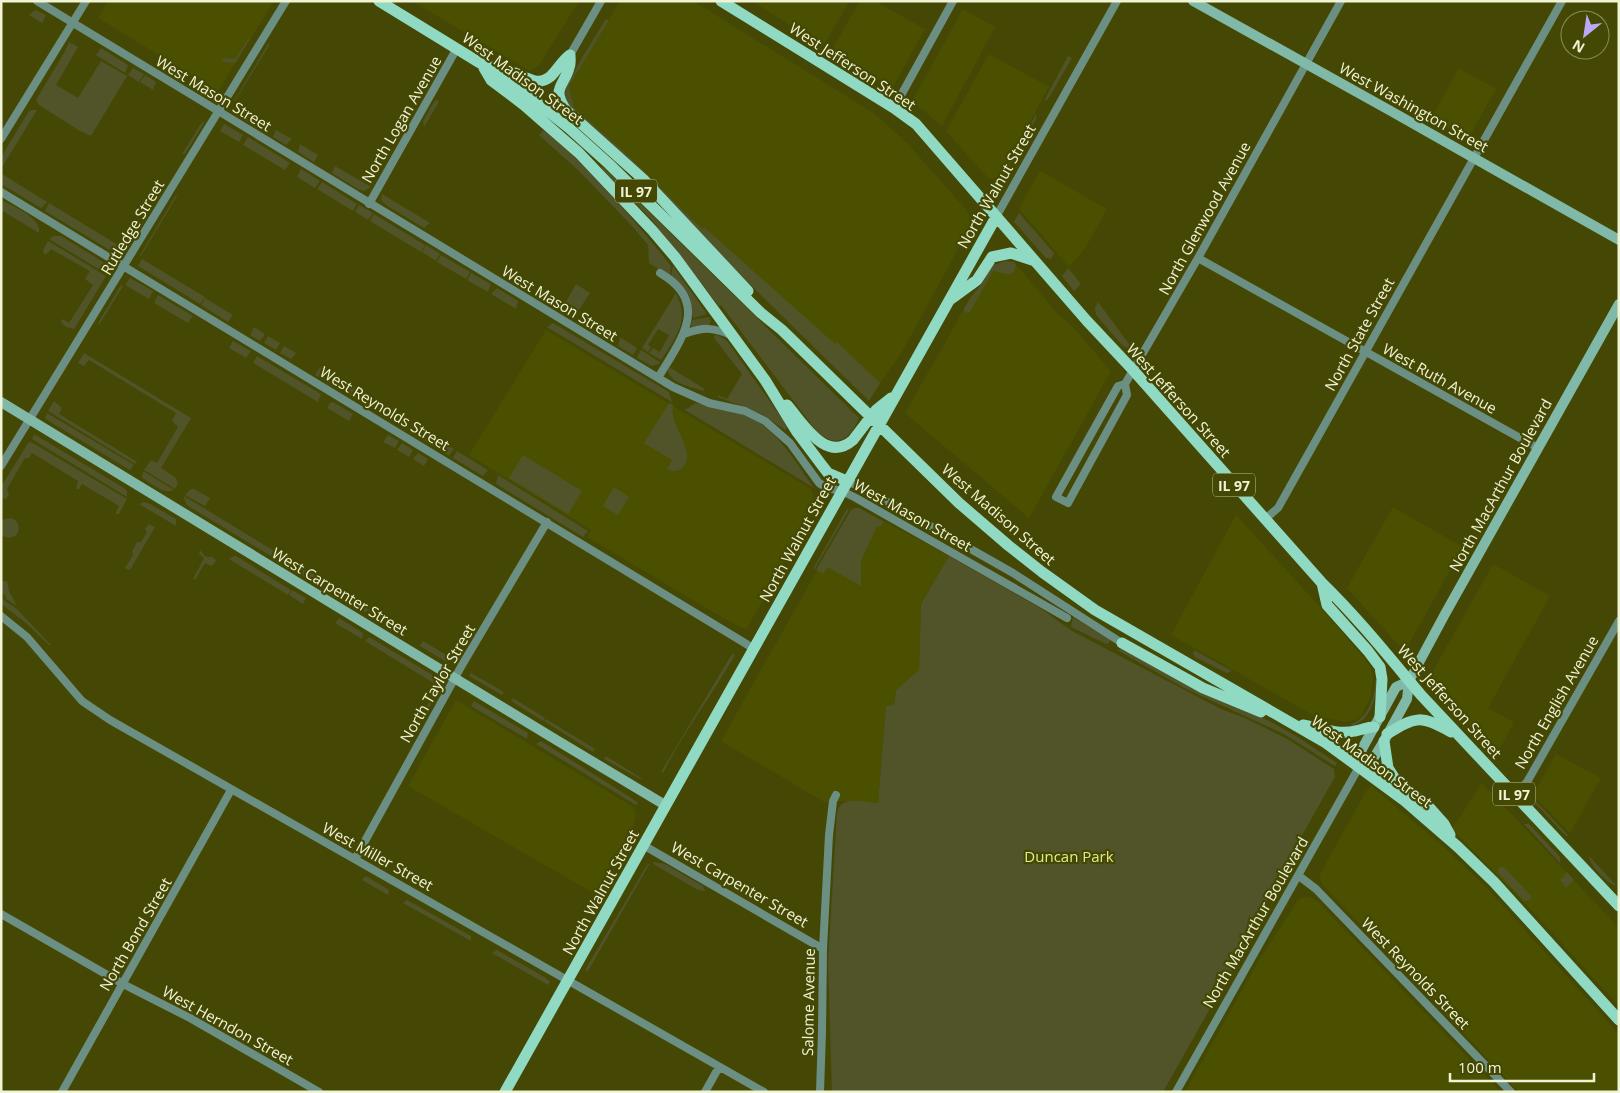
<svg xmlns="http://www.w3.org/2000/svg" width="1620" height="1093" font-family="'Open Sans',sans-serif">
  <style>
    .built { fill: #4b5000 }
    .green { fill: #505428 }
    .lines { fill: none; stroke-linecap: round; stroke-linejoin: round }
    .street { stroke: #6c8f84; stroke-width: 8 }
    .secondary { stroke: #81b9a8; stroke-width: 10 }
    .primary { stroke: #90d9c3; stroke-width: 11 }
    .labels { text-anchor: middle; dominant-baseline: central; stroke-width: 4.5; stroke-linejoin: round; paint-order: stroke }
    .shield { fill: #444804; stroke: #bcc096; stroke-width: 1 }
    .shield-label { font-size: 14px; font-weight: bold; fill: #f0f4d4 }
    .street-label { font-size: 15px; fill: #f0f4d4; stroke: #444804 }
    .park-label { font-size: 15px; fill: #e2ec89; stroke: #444804 }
  </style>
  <rect width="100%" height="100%" fill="#444804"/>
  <path class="built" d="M108 1H274L218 91 98 18Z
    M412 1H579L539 65 530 71Z
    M620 1H693L875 114 908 144 968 212 971 225 902 352 876 389 702 230 621 149 574 108 569 86Z
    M752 1H850L823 46Z
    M860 1H875L925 29 893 87H891L831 51Z
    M963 9 995 27 942 126 912 101Z
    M989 54 1049 87 999 177 989 179 946 131Z
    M1459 68 1496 89 1468 139 1431 118Z
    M1040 171 1107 209 1086 247 1069 267 1019 209Z
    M1005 261 1014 262 1057 313 1071 325 1111 371 1029 518 905 413 971 297 981 285 994 265Z
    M546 330 811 489 816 506 751 621 746 629 730 622 587 537 591 530 469 455Z
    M1393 507 1463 547 1406 649H1402L1347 588Z
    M854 508H859L949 556 921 604 919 670 896 690 894 705 886 706 878 803 848 801 824 802 721 741 851 510Z
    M1236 515 1319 606 1363 657 1370 666 1373 677 1371 696 1362 715 1357 719 1346 722 1315 716 1171 635Z
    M1493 564 1550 596 1488 708 1514 722 1497 754 1428 680Z
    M456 700 633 807 635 810 636 815 633 827 595 894 408 786Z
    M1556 754 1601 778 1570 833 1533 795Z
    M1482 783 1619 928V1006L1536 915 1452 829Z
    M1371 786 1445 848 1484 885 1619 1034V1092H1519L1323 885 1319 876 1366 791 1370 789Z
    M1303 897 1312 898 1318 902 1501 1092H1185L1258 962 1298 900Z"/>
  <path class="green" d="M35 10 46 15 42 23 29 15Z
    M606 19 609 20 569 86 574 108 621 149 702 229 705 228 835 344 837 342 880 383 869 401 570 108 565 97 566 87 583 56Z
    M249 38 250 39 235 63 222 62 224 58 235 59Z
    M69 42 78 47 56 85 78 98 101 61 127 76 91 136 80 131 39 105 36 100 64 53Z
    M268 44H270L235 101H234Z
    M101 48 128 65 125 73 96 55Z
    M1068 56 1072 58 1048 99 1044 101Z
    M133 68 144 74 139 82 128 75Z
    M145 75 156 82 153 90 140 82Z
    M437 100 439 102 424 127 423 121 434 102Z
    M236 105 267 124 262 130 232 112Z
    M32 110H37L1 169V157L29 111Z
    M1036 114V119L996 188V187Z
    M202 122 204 123 185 154H182Z
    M224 124 243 135 239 142 220 131Z
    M276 130 292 139 286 145 273 137Z
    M544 130C592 170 632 217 671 266L670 276 649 263 648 245 632 226 578 170 539 135Z
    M248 137 290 163 285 170 243 145Z
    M300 144 318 155 314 162 298 152Z
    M335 166 371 187 364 191 358 189 332 173Z
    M602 166 859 418C849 441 837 448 817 432L721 305 719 306 651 219 601 168Z
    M301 169 320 181 315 188 297 177Z
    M2 174 47 202 41 208 1 184Z
    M322 182 357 204 353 211 317 189Z
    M382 194 430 223 424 228 386 205 381 200Z
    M176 195 177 196 141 256 140 255Z
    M1 200C13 206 42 218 39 233L1 210Z
    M49 203 123 248 118 255 45 211Z
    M359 205 373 213 368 220 355 212Z
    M1019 213 1054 253 1051 259 1046 258 1014 222Z
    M374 214 425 245 421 252 370 221Z
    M54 236H61L111 267 107 274 49 239Z
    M48 241 106 276 74 329C69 328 62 326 61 321L62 319 69 323 93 285 85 279 90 271 51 249 47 254H44L43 250Z
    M426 245 440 254 436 261 422 252Z
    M441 255 470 272 466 279 437 262Z
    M142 259 205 297 200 304 138 266Z
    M1005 261 1014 262 1016 265 1014 272C1007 277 1000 271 993 271L970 312 967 313 963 310 971 297 981 285 989 271 994 265Z
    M673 266 707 314 693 318C691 300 686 288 671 276Z
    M1068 268 1081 284 1074 291 1062 276Z
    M471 273 491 284 488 292 467 280Z
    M130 278 153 291 149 299 125 285Z
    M576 284 590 293 579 310 566 302Z
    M121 285 123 286 99 325 98 323Z
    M497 288 518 301 516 309 491 294Z
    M547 293 561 302 557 309 543 300Z
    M676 293C690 321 676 337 661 360L649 353 653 348 660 352 669 335 658 329 648 345 651 347 648 352 642 348Z
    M158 295 193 316 188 323 154 303Z
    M205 298 233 315 228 322 201 305Z
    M1098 302 1132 348H1127L1122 345 1096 315 1095 308Z
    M565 303 578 312 573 318 561 311Z
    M709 317 711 322 709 325 693 328 691 326 692 320Z
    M553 323 669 392 672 402 547 327Z
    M254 327 265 334 260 341 250 335Z
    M716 334 727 341 788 427 785 430 762 414 718 397V395L727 399 742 374 714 338Z
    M268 336 280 343 276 350 264 343Z
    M620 337 637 348 633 355 618 346Z
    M233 341 251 351 246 358 229 348Z
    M284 346 296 353 291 359 280 353Z
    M641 350 661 363 652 366 637 358Z
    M84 353 191 418 161 468 176 478 178 483 175 489 144 470 151 460 157 463 178 427 172 421 176 413 89 360 84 366 78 363Z
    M257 356 321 394 318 402 253 363Z
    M320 367 339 379 335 386 315 375Z
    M669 367 705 389 703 391C692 387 673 384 668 372Z
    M343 381 369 397 364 404 338 388Z
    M54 401 62 408 59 414 136 461 140 454 135 464 48 411Z
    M333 402 353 414 349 421 327 408 330 403Z
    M669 403 673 405C670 423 684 436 687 453 688 466 679 475 667 469L672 460 644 443Z
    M696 403C711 406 728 408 742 413 776 427 794 460 814 488L685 410Z
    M47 413 134 465 130 470 47 420 45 418Z
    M428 433 454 449 449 456 424 440Z
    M34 434 124 488 127 491V497L32 439Z
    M388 435 399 441 395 448 383 442Z
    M31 442 127 499 119 514H116V512L119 506 82 484 79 489H76L78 481 32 453 29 458H25L7 489 9 494 6 500 1 497V487L28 443Z
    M402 443 413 450 409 457 397 450Z
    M457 451 488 470 483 476 453 458Z
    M418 453 428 459 424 466 413 459Z
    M523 455 582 491 568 514 509 478Z
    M143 471 174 490C163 495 151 483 142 478Z
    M498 475 588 531 583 537 496 484Z
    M614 487 629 497 618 515 603 506Z
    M191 489H194L210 498 205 506 185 495Z
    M184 496 294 563 291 568 188 506 185 502Z
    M144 502 150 504 176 519V526L139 504Z
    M854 508H859L884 522 880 527 877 526 861 561V586L828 567 823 574 816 570 851 510Z
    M847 509 849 510 814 570V567Z
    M-1 528a10 10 0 1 1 20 0a10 10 0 1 1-20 0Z
    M149 524 155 527 130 570 125 568 133 555 132 552 137 542H141L147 532 145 529Z
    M200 550 206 557H213L216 561 212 566 205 563 195 580 193 579 204 558 199 554Z
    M233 556H236L291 590 288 595 229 559Z
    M949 556 1040 608 1072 631 1221 709 1245 718 1289 740 1334 769 1335 777 1284 867 1243 950 1163 1092H832L828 962 837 813C841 794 863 803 878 803L886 706 894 705 896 690 919 670 921 604Z
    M296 564 316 576 311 580 292 569Z
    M319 578 369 608 366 613 318 584Z
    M1 581H7L9 591 17 606 6 599 5 595 1 592Z
    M292 590 306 598 303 604 289 595Z
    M1 598 17 609 51 645H49L26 623 1 604Z
    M370 609 387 620 385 624 367 614Z
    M1073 617 1110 640 1109 643 1106 644 1071 627Z
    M339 618 363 633 362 639 335 623Z
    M369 637 439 679 437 685 365 641Z
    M423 641 451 658 448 663 420 646Z
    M1121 649 1273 723 1296 736 1337 763 1335 766 1284 734 1186 689 1117 650Z
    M1194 650 1232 671 1227 673 1195 657 1193 653Z
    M732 654 735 655C712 695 684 732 663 773L661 772Z
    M471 673 504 692 502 695 469 676Z
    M1375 681H1377C1377 698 1370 721 1352 726L1351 724C1368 718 1375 698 1375 681Z
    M437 688 440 689 415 732 411 734Z
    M513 698 545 718 543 721 511 701Z
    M474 701 528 733 527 739 471 706Z
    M546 719 595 749 593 752 544 721Z
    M541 741 633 799 638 803 636 805 536 744Z
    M606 756 644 780 638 778 604 759Z
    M1529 794 1569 836H1566L1530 798Z
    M1524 824H1529L1560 857V863Z
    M1589 857V856L1617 886C1608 885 1590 866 1589 857Z
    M653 862 665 864 703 886 705 891 698 890 653 864Z
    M650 863 588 971 585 970 647 865Z
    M1500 867H1504L1532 897 1528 901 1523 900 1499 874 1498 869Z
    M1567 872 1574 880 1566 888 1560 880Z
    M366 876 389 890 388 895 362 880Z
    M407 900 471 936V941L403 903Z
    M497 950 546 978 550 982 548 985 492 953Z"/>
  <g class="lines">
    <path class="street" d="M37 1 673 387 709 403 745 411 765 421 790 443 819 483 827 488 842 491 856 498 1067 618
      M570 55 601 1
      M894 108 953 1
      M1 139 86 1
      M1 192 753 648
      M369 204 457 48
      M996 217 1117 1
      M1198 258 1538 448
      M684 334C704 327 712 327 731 335
      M658 378C680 341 712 303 660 273
      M1125 384 1127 395 1068 503 1056 497 1118 386 1125 384 1198 258 1341 1
      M1 466 286 1
      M847 481 865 489 1013 573 1122 643
      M1265 519 1278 508 1562 1
      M1 616 27 637 82 701 110 720 764 1092
      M1515 795 1527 782 1619 621
      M643 845 823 949
      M355 859 462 665 547 522
      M1299 876 1316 889 1511 1092
      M1 914 123 984 190 1018 319 1092
      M62 1092 231 790
      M705 1092 719 1067
      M820 1092 822 1032 823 949 829 835 833 801 836 795
      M1176 1092 1359 767"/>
    <path class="secondary" d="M1193 1 1389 110 1619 240
      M1 402 558 741 665 805
      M1359 767 1373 759 1384 741 1407 699 1409 681 1445 614 1619 304
      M1359 767 1362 749 1396 687 1409 681"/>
    <path class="primary" d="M379 1 480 63 526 94 569 128 609 164 761 313 782 330 959 503 1009 546 1042 572 1095 610 1326 743 1405 801 1458 847 1494 882 1619 1020
      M721 1 894 108 916 124 1087 321 1133 370 1322 583C1358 618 1389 657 1421 695L1619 906
      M570 55C570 59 571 64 569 68 564 86 551 88 566 110L643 179 748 291
      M492 67C499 69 507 71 515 73 528 78 538 87 551 76 558 69 562 61 570 55
      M484 68 491 80 524 105 579 153 652 230 675 257 765 380 797 432 821 464 828 473 847 481
      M951 299 977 280 992 257 1011 253 1032 260
      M787 405C803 423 826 464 853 440L876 410 891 398
      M1322 583 1327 605 1368 651 1380 667 1382 679 1380 717
      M1122 643 1203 688 1261 712
      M1303 725C1319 728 1338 735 1355 731 1362 730 1367 727 1374 727
      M1387 734C1416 716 1421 715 1451 732
      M1384 741 1388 768 1395 779 1428 806 1444 824 1450 835
      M505 1092 996 217"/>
  </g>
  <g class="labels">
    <g class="shield">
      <rect x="615" y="179.5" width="42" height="23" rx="4"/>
      <rect x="1213" y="473.5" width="42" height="23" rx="4"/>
      <rect x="1493" y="782.5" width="42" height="23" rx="4"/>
    </g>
    <g class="shield-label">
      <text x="636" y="191">IL 97</text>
      <text x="1234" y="485">IL 97</text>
      <text x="1514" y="794">IL 97</text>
    </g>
    <g class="street-label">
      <text transform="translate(853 66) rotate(33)">West Jefferson Street</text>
      <text transform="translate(523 78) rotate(36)">West Madison Street</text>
      <text transform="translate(214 93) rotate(31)">West Mason Street</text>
      <text transform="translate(1414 107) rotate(29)">West Washington Street</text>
      <text transform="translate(401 119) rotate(-60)">North Logan Avenue</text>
      <text transform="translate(996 186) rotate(-60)">North Walnut Street</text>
      <text transform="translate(1204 218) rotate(-61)">North Glenwood Avenue</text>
      <text transform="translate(132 227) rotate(-59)">Rutledge Street</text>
      <text transform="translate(560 303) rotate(31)">West Mason Street</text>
      <text transform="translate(1359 334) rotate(-61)">North State Street</text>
      <text transform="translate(1440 378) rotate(29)">West Ruth Avenue</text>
      <text transform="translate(1179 400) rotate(48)">West Jefferson Street</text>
      <text transform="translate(385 408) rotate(31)">West Reynolds Street</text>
      <text transform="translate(1500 485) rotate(-61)">North MacArthur Boulevard</text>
      <text transform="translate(999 514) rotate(41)">West Madison Street</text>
      <text transform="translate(913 515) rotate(29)">West Mason Street</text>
      <text transform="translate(797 539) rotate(-61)">North Walnut Street</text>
      <text transform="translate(340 591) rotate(31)">West Carpenter Street</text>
      <text transform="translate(437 683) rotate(-60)">North Taylor Street</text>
      <text transform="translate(1450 701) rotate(48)">West Jefferson Street</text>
      <text transform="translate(1556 702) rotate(-60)">North English Avenue</text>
      <text transform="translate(1372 761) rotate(36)">West Madison Street</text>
      <text transform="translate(378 856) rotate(29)">West Miller Street</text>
      <text transform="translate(740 884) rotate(30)">West Carpenter Street</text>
      <text transform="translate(600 892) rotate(-61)">North Walnut Street</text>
      <text transform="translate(1255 922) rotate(-60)">North MacArthur Boulevard</text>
      <text transform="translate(135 934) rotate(-60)">North Bond Street</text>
      <text transform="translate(1416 973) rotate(46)">West Reynolds Street</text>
      <text transform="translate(808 1002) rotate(-89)">Salome Avenue</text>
      <text transform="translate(228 1025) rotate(29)">West Herndon Street</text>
    </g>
    <g class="park-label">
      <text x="1069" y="856">Duncan Park</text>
    </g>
  </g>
  <rect width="1620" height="1093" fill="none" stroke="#f0f4d4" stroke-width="5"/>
  <g transform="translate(1585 35) rotate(210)"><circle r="24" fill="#444804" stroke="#898d57"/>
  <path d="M0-4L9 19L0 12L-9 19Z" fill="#baaaf6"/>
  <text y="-8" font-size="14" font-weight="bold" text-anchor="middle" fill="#f0f4d4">N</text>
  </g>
  <path d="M1450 1073v8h144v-8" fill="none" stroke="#f0f4d4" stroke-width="2.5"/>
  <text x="1458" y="1073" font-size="15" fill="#f0f4d4" stroke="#444804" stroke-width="4" paint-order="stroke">100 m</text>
</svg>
